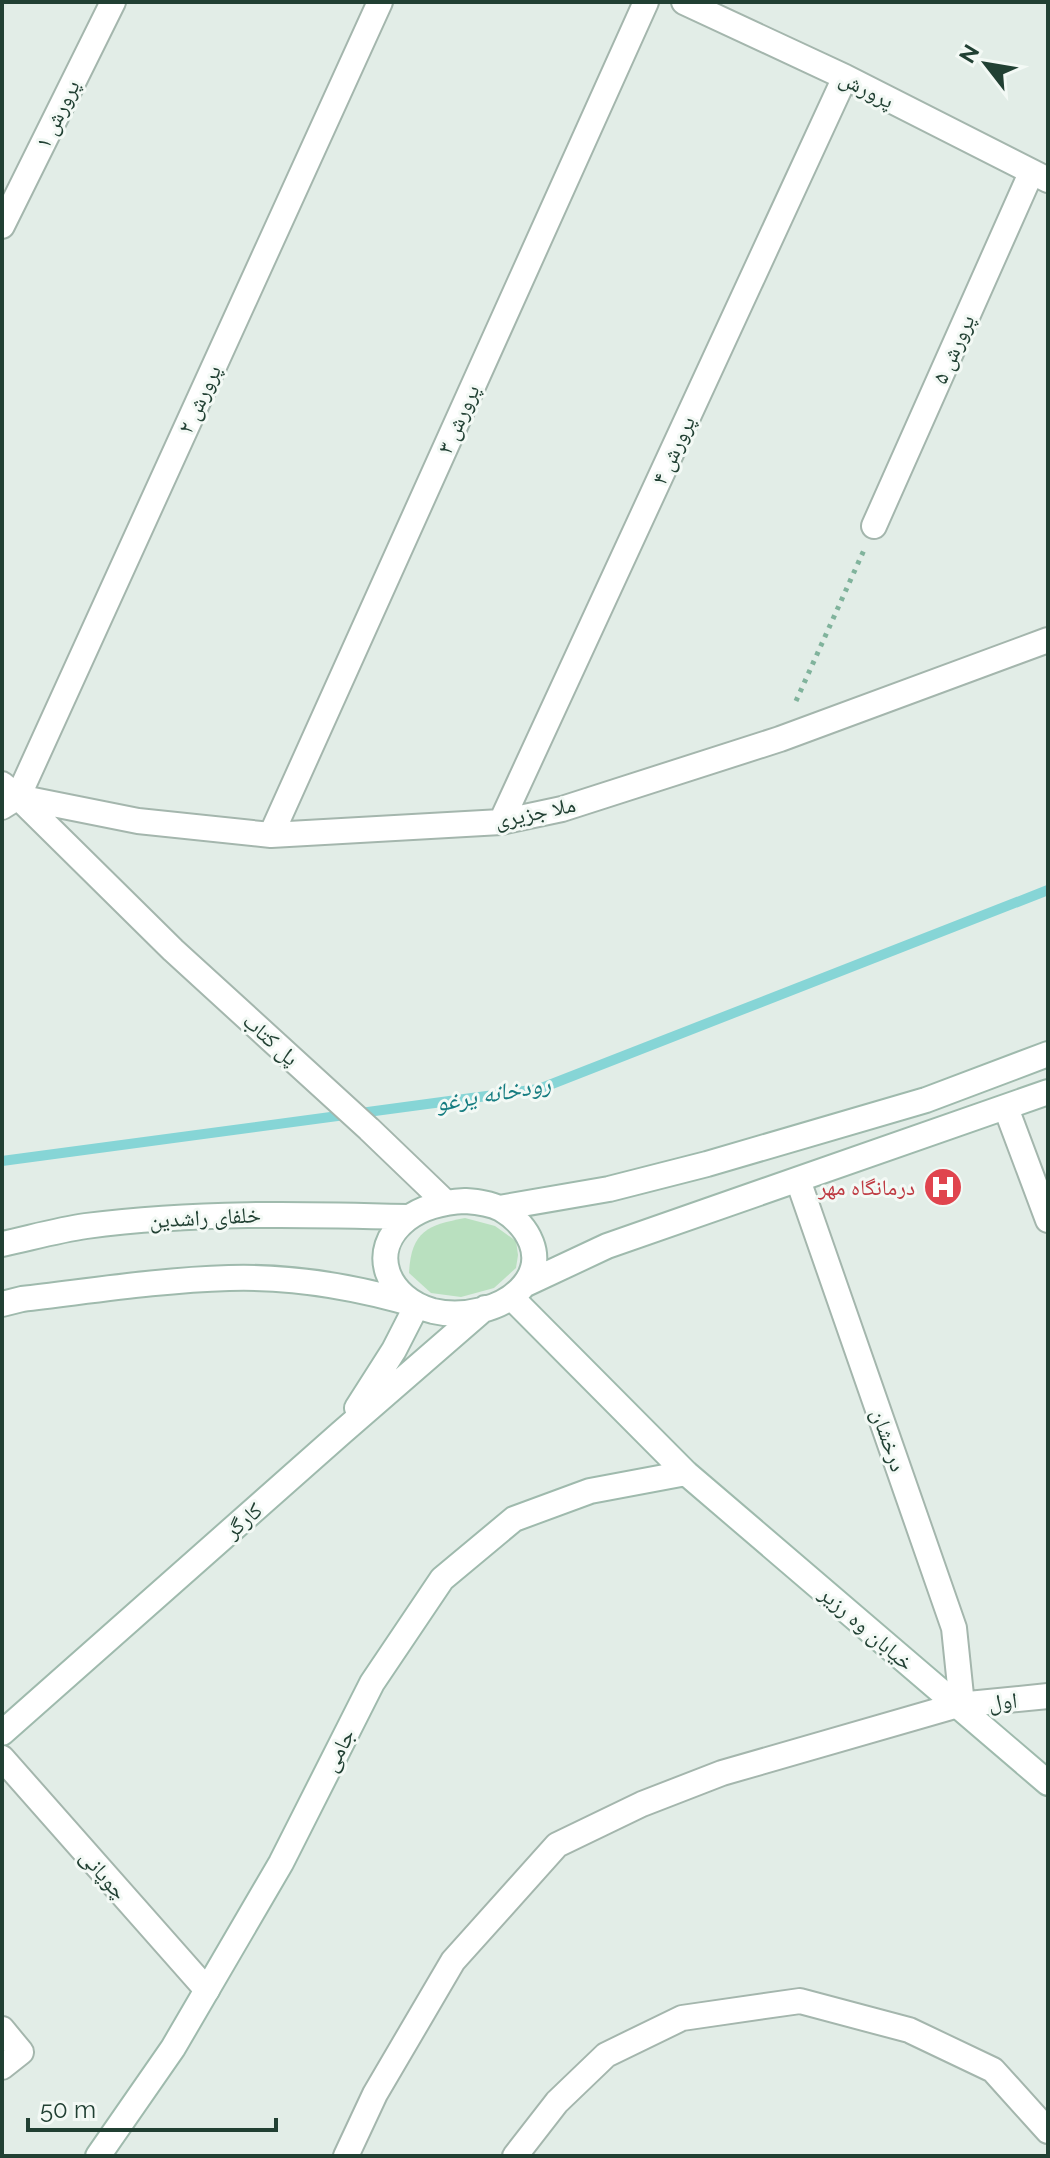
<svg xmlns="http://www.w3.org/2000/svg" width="1050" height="2158" font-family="Raleway,'Noto Naskh Arabic',sans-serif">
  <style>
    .green { fill: #b9e0bf }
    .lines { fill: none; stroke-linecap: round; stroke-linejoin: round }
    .stream { stroke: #86d5d6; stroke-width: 10 }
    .street-casing { stroke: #a4b6ad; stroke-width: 28 }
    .secondary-casing { stroke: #9fbaad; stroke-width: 28 }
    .path { stroke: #80b39c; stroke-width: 5; stroke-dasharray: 4 6; stroke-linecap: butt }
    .street { stroke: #fff; stroke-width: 24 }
    .secondary { stroke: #fff; stroke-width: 24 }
    .labels { text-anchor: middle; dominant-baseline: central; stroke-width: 6; stroke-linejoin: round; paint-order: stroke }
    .street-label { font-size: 22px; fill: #214033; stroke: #f3f9f5 }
    .health-label { font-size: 22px; fill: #be3a42; stroke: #f3f9f5; text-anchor: end }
    .water-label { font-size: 24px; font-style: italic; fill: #167d81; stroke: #f3f9f5 }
  </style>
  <rect width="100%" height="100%" fill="#e2ede7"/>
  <path class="green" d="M465 1218 495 1226 516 1241 518 1255 516 1268 494 1288 461 1297 431 1293 409 1273C411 1231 428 1225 465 1218Z"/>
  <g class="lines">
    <path class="stream" d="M2 1161 539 1089 1048 890"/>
    <g class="street-casing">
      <path id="street" d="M684 2 845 77 1048 180
        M2 226 113 2
        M874 526 1031 173
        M2 784 18 797 173 950 369 1129 445 1202
        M18 797 380 2
        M2 807 18 797 138 821 271 835 501 822 562 809 780 739 1048 640
        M501 822 845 77
        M271 835 646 2
        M1006 1108 1048 1220
        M798 1180 954 1628 962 1705
        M2 1758 207 1990
        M2 2029 21 2052 2 2067
        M346 2156 375 2094 453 1961 557 1845 642 1804 722 1773 958 1705 1048 1696
        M515 2156 557 2102 606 2055 682 2018 800 2001 909 2030 993 2070 1048 2131"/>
    </g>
    <g class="secondary-casing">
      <path id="secondary" d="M465 1201C477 1202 490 1203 501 1209 528 1225 547 1257 524 1285 504 1310 462 1318 433 1311 388 1299 366 1251 407 1219 424 1206 445 1202 465 1201Z
        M499 1208 609 1189 707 1164 926 1100 1048 1054
        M2 1244C30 1238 58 1230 86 1226 194 1212 301 1214 409 1217
        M526 1284 607 1246 1048 1092
        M511 1297 686 1473 1048 1783
        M2 1304 22 1299C91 1291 160 1280 229 1278 293 1276 356 1287 417 1305L394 1350 357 1408
        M2 1733 341 1433 485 1308
        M98 2156 173 2048 281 1863 372 1683 442 1579 514 1519 590 1491 686 1473"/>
    </g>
    <path class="path" d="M796 701 864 550"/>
    <use href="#street" class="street"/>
    <use href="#secondary" class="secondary"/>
  </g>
  <defs>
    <g id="hospital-disc" transform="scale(2)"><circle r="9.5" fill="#e0444e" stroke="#f3f9f5"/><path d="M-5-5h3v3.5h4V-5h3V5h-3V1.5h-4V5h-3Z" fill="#fff"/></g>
  </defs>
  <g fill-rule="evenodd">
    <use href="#hospital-disc" x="943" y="1187"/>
  </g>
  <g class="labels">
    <g class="street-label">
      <text transform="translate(867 89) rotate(27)">پرورش</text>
      <text transform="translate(57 114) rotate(-64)">پرورش ۱</text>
      <text transform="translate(953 349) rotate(-66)">پرورش ۵</text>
      <text transform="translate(199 399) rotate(-65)">پرورش ۲</text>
      <text transform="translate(458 419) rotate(-66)">پرورش ۳</text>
      <text transform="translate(673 450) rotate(-65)">پرورش ۴</text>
      <text transform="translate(535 812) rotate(-12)">ملا جزیری</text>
      <text transform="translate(271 1039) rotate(42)">پل کتاب</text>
      <text transform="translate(205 1217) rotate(-3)">خلفای راشدین</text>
      <text transform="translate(889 1440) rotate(71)">درخشان</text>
      <text transform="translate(243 1520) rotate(-41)">کارگر</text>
      <text transform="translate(867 1628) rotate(41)">خیابان وه رزیر</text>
      <text transform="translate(1003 1701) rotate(-6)">اول</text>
      <text transform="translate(338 1750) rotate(-63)">جامی</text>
      <text transform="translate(104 1874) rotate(49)">چوپانی</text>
    </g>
    <g class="health-label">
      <text x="915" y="1187">درمانگاه مهر</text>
    </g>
    <g class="water-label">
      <text transform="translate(493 1093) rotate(-10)">رودخانه یرغو</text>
    </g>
  </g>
  <rect width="1050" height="2158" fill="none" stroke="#214033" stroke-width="8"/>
  <g transform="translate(986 64) rotate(301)" stroke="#f3f9f5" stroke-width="6" paint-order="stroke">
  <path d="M0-6L14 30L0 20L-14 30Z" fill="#214033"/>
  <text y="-12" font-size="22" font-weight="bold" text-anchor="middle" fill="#214033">N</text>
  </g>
  <path d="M28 2118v12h248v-12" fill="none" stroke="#214033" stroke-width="4"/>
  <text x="40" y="2118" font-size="24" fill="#214033" stroke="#f3f9f5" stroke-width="6" paint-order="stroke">50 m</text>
</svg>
